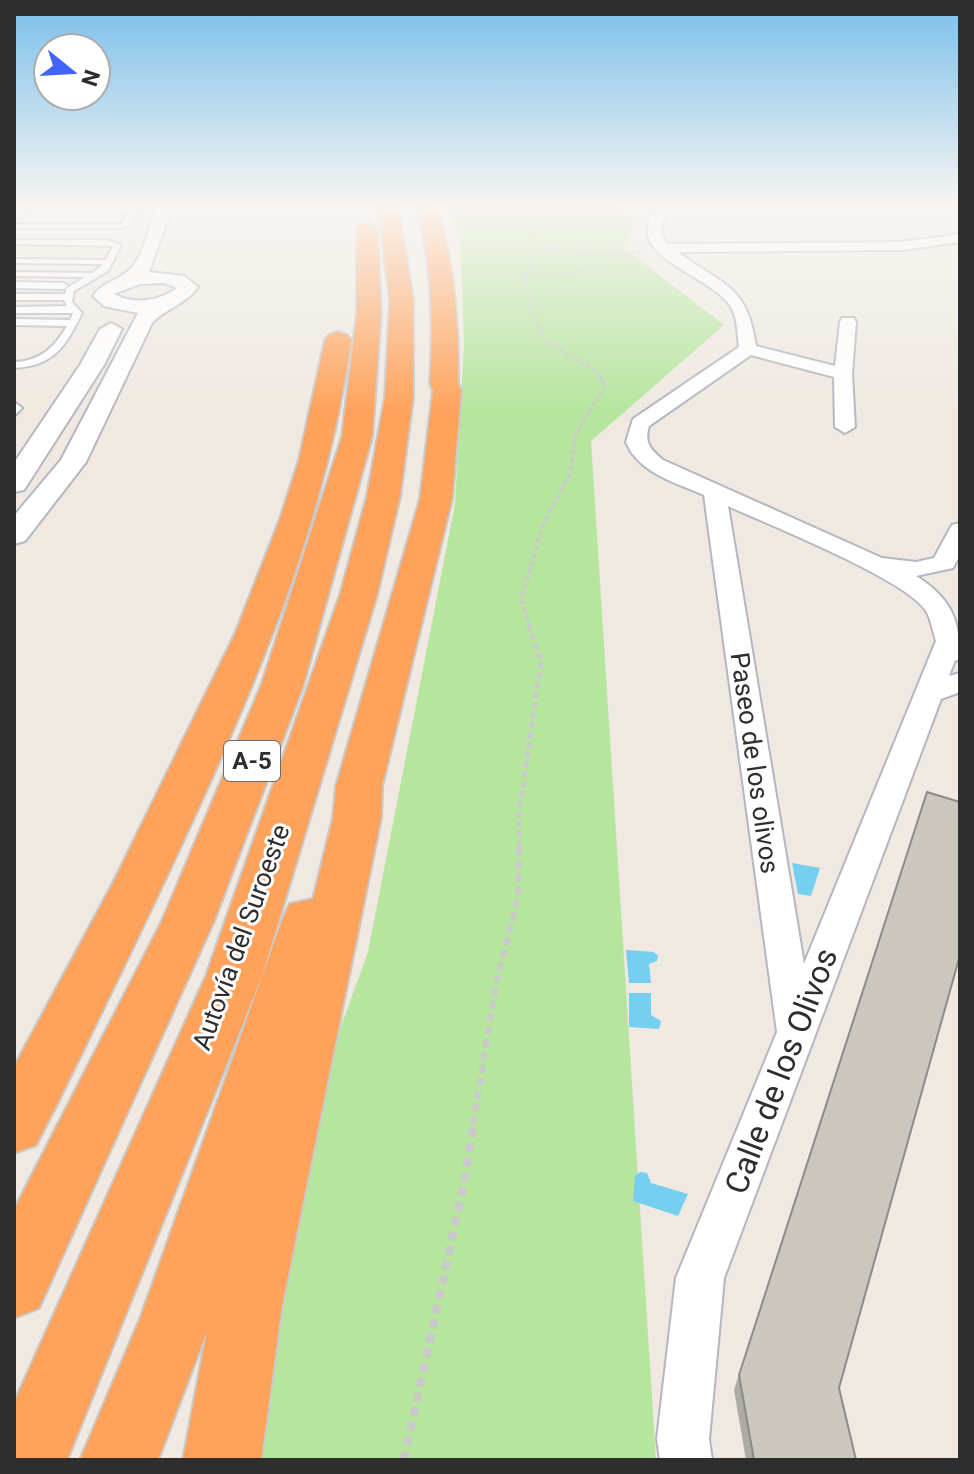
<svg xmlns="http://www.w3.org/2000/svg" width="974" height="1474" font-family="Roboto,sans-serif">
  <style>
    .green { fill: #b6e59e }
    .water { fill: #75cff0 }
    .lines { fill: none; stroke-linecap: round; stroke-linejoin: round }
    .service-casing { stroke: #b4b7c1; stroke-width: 4 }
    .minor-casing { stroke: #b4b7c1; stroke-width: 4 }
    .tertiary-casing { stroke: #b4b7c1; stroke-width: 4 }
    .motorway-casing { stroke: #c9c9c9; stroke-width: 4 }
    .path-far5 { stroke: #c9c9c9; stroke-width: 2; stroke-dasharray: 3 2; stroke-linecap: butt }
    .path-far4 { stroke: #c9c9c9; stroke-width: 3; stroke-dasharray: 4 2; stroke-linecap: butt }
    .path-far3 { stroke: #c9c9c9; stroke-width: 4; stroke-dasharray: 5 3; stroke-linecap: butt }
    .path-far2 { stroke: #c9c9c9; stroke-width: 5; stroke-dasharray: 6 4; stroke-linecap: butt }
    .path-far1 { stroke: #c9c9c9; stroke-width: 6; stroke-dasharray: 8 5; stroke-linecap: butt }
    .path { stroke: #c9c9c9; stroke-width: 8; stroke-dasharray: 9 6; stroke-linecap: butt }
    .service { fill: #fff; fill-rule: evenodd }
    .minor { fill: #fff; fill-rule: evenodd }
    .tertiary { fill: #fff; fill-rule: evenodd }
    .motorway { fill: #ffa35c; fill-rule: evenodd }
    .wall { fill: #afaba4 }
    .building { fill: #cbc7bf; stroke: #8e8b86; stroke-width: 2 }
    .labels { text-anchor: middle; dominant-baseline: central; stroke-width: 6; stroke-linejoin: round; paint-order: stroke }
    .shield { fill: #fff; stroke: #6d6d6d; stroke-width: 2 }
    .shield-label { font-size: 24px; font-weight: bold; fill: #2e2e2e }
    .street-label { font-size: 26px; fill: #2e2e2e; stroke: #fff }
    .near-street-label { font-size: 32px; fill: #2e2e2e; stroke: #fff }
  </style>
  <rect width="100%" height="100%" fill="#efe9e1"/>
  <path class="green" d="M446 205H616L636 222 623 247 724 325 591 441 656 1460H184L368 952 455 504 464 345 460 236Z"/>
  <path class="water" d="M792 863 820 868 811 896 798 894Z
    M626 950 654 952 658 956 657 961 649 964 651 983H629Z
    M629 993H651V1015L661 1021 659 1029 629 1027Z
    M640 1172 647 1173 651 1183 688 1194 678 1216 633 1201 635 1176Z"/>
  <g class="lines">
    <g class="service-casing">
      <path id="service" d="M26 206 123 207 137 213 131 225 122 228H14V224H121L129 214 122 211 28 210 14 220V214Z
        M14 240H107L121 245 108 271 74 291 72 302 82 313C66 346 54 366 14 368V362C40 361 54 348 67 326L14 325V319L70 320 73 313H14V307L67 306 64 300H14V294H65L67 288 85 277 14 276V272L93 273 103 264 14 263V259L106 260 113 246 14 244Z
        M14 282 64 283 68 286 64 289 14 288Z
        M14 402 22 408 14 416Z"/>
    </g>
    <g class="minor-casing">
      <path id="minor" d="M661 205H675C663 219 655 226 667 244L901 242 960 234V242L901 250 678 252C722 286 747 283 756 346L835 366 840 322 842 318H854L856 322 852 374 855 427 845 433 835 427 834 377 751 355 649 426C644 443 650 449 663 460L882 558 916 562 934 558 952 525 960 523V555L953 568 916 576C952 599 960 620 960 661L955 660 949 676 960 673V692L941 699 724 1278 709 1439 712 1460H660L657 1439 676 1278 777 1032 704 495C677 483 638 473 626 442L633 419 739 347C737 333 738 316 729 304 704 271 614 254 661 205ZM728 506C767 524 908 580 926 611 931 619 933 632 936 641L804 964Z"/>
    </g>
    <g class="tertiary-casing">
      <path id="tertiary" d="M157 205H173L149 272 184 276 198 287C185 305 166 308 152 323L86 462 25 541 14 544V516L61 460 138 313 104 306 93 296C104 280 121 281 133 266 145 251 150 223 157 205ZM164 283 177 288C160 301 133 305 114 294L140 284Z
        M111 323 122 329 104 365 24 490 14 492V463L80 365 100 329Z"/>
    </g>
    <g class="motorway-casing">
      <path id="motorway" d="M378 205H398L413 300V397L400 496 377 595 262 976 67 1460H14V1403L206 976 340 595 367 496 385 397 390 300Z
        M417 205H437C454 264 459 322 458 383L461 391 452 499 382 786 381 818 282 1305 261 1460H183L207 1331 158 1460H80L140 1319 283 918 290 904 313 899 333 818 336 786 420 499 433 391 430 383C434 322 432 264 417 205Z
        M367 221 377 227 381 312 372 437 303 686 214 921 39 1308 14 1318V1210L162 921 261 686 342 437 357 312V227Z
        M338 332 347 335 351 340C327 511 269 653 198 809 153 908 105 1006 57 1104L36 1145 14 1153V1067L113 883 235 634 280 519 299 460 325 340 329 335Z"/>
    </g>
    <path class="path-far5" d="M524 205 539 251 523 281 533 315
      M538 248 604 256 643 252
      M526 277 579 272 626 257"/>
    <path class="path-far4" d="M532 313 546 341 597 372 605 385 575 436 573 453"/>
    <path class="path-far3" d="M530 627 521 599 543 525 570 473 573 451"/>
    <path class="path-far2" d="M519 847V813L541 663 529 625"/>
    <path class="path-far1" d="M473 1124 496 984 518 897 519 845"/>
    <path class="path" d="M404 1460 463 1188 474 1122"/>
    <use href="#service" class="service"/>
    <use href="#minor" class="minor"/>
    <use href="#tertiary" class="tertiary"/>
    <use href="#motorway" class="motorway"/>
  </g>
  <path class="wall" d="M927 792 839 1388 856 1460H746L734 1390Z"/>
  <path class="building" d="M927 792 960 802V955L839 1388 856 1460H754L739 1375Z"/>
  <linearGradient id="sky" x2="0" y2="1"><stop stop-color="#7abfeb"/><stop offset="0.5" stop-color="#f8f5f2"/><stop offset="1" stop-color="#f8f5f2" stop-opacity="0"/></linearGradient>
  <rect width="974" height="411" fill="url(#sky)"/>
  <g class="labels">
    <rect class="shield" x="224" y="741" width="56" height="40" rx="6"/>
    <g class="shield-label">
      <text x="252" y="761">A-5</text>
    </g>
    <g class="street-label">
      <text transform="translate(755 763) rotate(82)">Paseo de los olivos</text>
      <text transform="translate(241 937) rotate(-70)">Autovía del Suroeste</text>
    </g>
    <g class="near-street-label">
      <text transform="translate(781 1071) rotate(-69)">Calle de los Olivos</text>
    </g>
  </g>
  <rect width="974" height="1474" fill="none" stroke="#2e2e2e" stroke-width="32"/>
  <g transform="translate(72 72) rotate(108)"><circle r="38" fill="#ffffff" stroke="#ababab" stroke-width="2"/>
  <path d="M0-6L14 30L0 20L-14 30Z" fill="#4264fb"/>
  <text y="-12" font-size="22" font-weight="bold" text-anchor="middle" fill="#2e2e2e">N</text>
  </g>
</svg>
